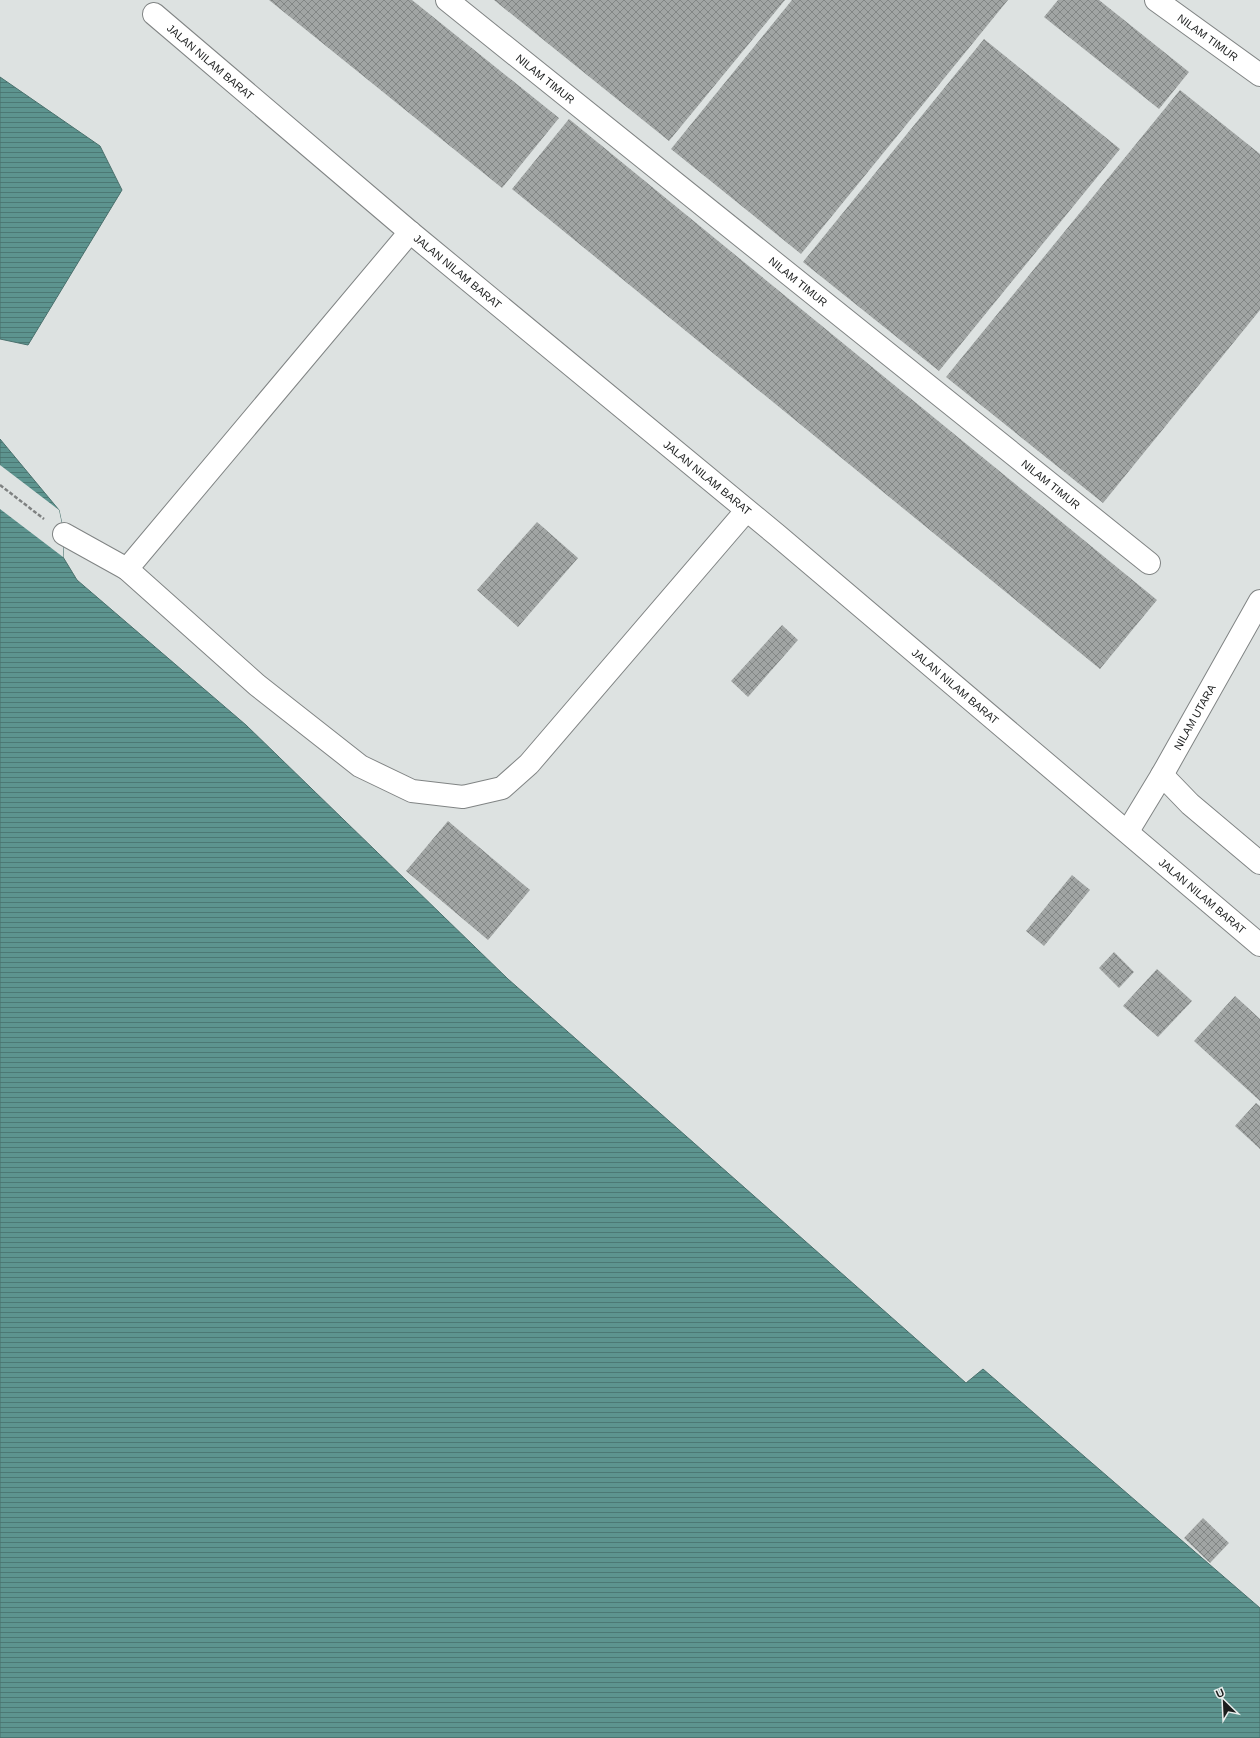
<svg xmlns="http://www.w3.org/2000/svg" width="1260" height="1738" font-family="Helvetica,sans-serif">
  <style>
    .water { fill: url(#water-rules); stroke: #4a716d }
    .pier { fill: #dde2e1 }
    .building { fill: url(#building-cross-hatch) }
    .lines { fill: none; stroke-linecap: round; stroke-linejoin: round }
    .minor-casing { stroke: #808484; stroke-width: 24 }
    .path { stroke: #7e8181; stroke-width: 2.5; stroke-dasharray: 4 2; stroke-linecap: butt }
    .minor { stroke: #fff; stroke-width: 22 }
    .labels { text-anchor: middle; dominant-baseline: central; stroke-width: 3.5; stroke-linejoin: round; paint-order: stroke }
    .street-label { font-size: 11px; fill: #1c1e1e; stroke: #ebefee }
  </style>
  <defs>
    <pattern id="water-rules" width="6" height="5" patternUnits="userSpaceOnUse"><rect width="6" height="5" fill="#5d948f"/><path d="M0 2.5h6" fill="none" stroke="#4c7874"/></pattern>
    <pattern id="building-cross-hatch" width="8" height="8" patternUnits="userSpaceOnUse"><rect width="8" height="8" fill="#a1a5a4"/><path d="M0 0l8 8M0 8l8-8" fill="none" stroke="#828685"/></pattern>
  </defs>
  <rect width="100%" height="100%" fill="#dde2e1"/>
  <path class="water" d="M0 77 100 146 122 190 28 345 0 339Z
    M0 439 59 510 64 534 63 557 77 580 246 725 508 979 966 1383 983 1369 1260 1608V1738H0Z"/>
  <path class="pier" d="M0 465 59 510 64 534 63 557 0 509Z"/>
  <path class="building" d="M269 0H412L559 118 502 188Z
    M494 0H785L669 141Z
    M792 0H1008L801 254 671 149Z
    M1058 0H1099L1189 72 1159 109 1044 17Z
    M984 39 1120 149 939 371 803 262Z
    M1180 90 1260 154V310L1103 503 946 377Z
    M569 119 1157 600 1100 669 512 189Z
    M537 522 578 558 518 627 477 590Z
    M782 625 798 640 748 697 731 681Z
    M448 821 530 890 488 940 406 871Z
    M1072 875 1090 890 1044 946 1026 931Z
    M1114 952 1134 972 1119 988 1099 968Z
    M1157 969 1192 1001 1158 1037 1123 1006Z
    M1235 996 1260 1019V1101L1194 1041Z
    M1256 1103 1260 1106V1149L1235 1126Z
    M1203 1518 1229 1543 1210 1563 1184 1538Z"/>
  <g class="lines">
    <g class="minor-casing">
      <g id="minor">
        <path id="s1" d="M447 0 1149 563"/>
        <path id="s2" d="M1156 0 1260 75"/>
        <path id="s3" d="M154 14 410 232 777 535 1260 945"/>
        <path d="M64 534 127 569 257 685 360 766 412 791 463 797 502 788 529 764 746 511"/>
        <path d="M127 569 410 232"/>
        <path d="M1162 775 1190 804 1260 863"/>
        <path id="s4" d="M1128 831 1162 775 1260 601"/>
      </g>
    </g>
    <path class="path" d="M0 485 44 519"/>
    <use href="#minor" class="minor"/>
  </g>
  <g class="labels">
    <g class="street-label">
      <text stroke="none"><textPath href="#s2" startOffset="64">NILAM TIMUR</textPath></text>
      <text stroke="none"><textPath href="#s3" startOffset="74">JALAN NILAM BARAT</textPath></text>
      <text stroke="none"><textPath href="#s1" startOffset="126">NILAM TIMUR</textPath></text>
      <text stroke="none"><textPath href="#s3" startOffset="398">JALAN NILAM BARAT</textPath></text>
      <text stroke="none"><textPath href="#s1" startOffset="450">NILAM TIMUR</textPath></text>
      <text stroke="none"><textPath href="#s3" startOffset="722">JALAN NILAM BARAT</textPath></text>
      <text stroke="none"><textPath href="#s1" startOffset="774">NILAM TIMUR</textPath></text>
      <text stroke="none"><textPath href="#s3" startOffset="1046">JALAN NILAM BARAT</textPath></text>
      <text stroke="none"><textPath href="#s4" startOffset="132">NILAM UTARA</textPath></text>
      <text stroke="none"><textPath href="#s3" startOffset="1370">JALAN NILAM BARAT</textPath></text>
    </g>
  </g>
  <g transform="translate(1224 1702) rotate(336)" stroke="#ebefee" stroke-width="3" paint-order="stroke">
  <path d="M0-3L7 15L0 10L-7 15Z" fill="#1c1e1e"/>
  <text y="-6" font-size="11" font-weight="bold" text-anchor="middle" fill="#1c1e1e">U</text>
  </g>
</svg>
